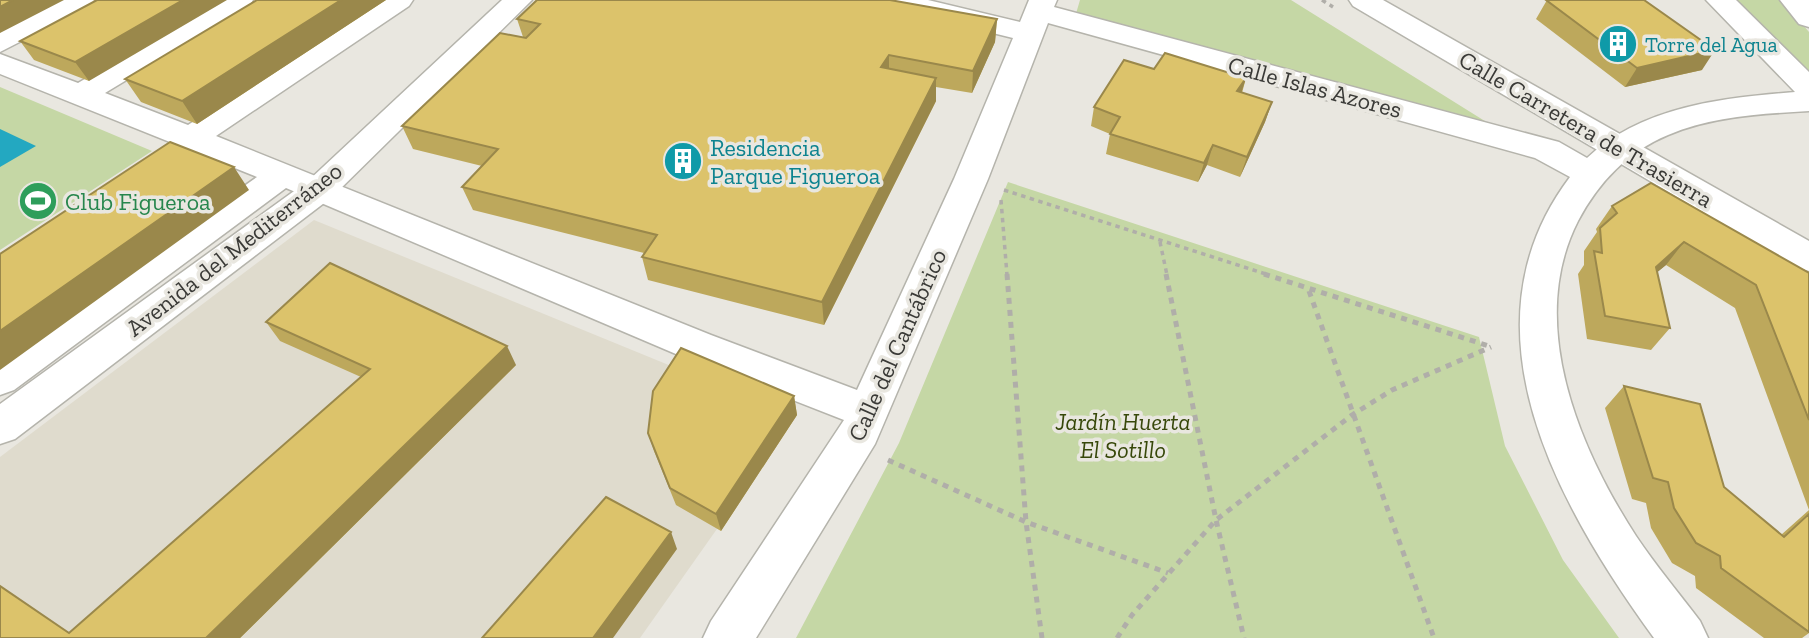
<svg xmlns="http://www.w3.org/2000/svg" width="1809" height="638" font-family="'Zilla Slab',serif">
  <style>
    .built { fill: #dfdbcd }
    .green { fill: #c5d7a5 }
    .water { fill: #23a8c1 }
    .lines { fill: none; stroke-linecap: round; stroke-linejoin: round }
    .minor-casing { stroke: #b5b4ac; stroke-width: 3 }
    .major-casing { stroke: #b5b4ac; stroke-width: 3 }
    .path-far1 { stroke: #b0aea9; stroke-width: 3.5; stroke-dasharray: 4.5 4.5; stroke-linecap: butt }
    .path { stroke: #b0aea9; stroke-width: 5; stroke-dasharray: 6 6; stroke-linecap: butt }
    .minor { fill: #fff; fill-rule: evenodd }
    .major { fill: #fff; fill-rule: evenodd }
    .wall { fill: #bda85c }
    .shaded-wall { fill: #9a884b }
    .building { fill: #dcc36b; stroke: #9a884b; stroke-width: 2 }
    .labels { text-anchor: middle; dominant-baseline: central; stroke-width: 7; stroke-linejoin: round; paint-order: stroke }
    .far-culture-label { font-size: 21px; fill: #0d838f; stroke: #e9e7e0; text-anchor: start }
    .street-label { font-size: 24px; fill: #3a3a37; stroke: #e9e7e0 }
    .culture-label { font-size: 24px; fill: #0d838f; stroke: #e9e7e0; text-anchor: start }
    .leisure-label { font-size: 24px; fill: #27864d; stroke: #e9e7e0; text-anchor: start }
    .park-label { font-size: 24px; font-style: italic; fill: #37480a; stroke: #e9e7e0 }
  </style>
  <rect width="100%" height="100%" fill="#e9e7e0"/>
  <path class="built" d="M314 220 796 417 640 638H0V457Z"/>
  <path class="green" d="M1080 0H1291L1504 133 1075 17Z
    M1727 0H1782L1809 32V79Z
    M0 87 152 151 0 250Z
    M1008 182 1479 337 1505 446 1563 560 1619 638H796L899 443Z"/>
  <path class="water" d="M0 129 36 146 0 167Z"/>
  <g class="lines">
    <g class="minor-casing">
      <path id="minor" d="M59 0H94L90 6 0 52V31Z
        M219 0H253L249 6 105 93 188 125 380 0H413L409 6 216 136 711 335 857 390 954 179 1013 38 883 6 879 0H928L1020 22 1029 0H1057L1054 7 1559 142 1587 158C1643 106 1722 98 1795 92L1706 0H1736L1809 72V111C1762 114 1712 116 1668 135 1627 152 1598 183 1578 221 1526 323 1579 448 1636 536 1656 566 1679 593 1700 621L1708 638H1654C1559 507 1456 328 1570 177L1535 158 1048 23 988 179 875 444 756 638H703L711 621 844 420 683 357 286 188 14 390 0 395V358L257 177 0 74V54L78 83Z
        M1780 0H1809V27L1799 24Z"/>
    </g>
    <g class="major-casing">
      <path id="major" d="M502 0H532L332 197 15 439 0 444V404L308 181Z
        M1349 0H1383L1809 241V271L1796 267 1353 6Z"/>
    </g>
    <path class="path-far1" d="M1322 0 1333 7
      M1004 190 1269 275
      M1001 200 1007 275
      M1160 242 1167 275"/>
    <path class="path" d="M1007 274 1026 522 1042 638
      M1166 274 1216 520 1244 638
      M1264 274 1492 347
      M1309 291 1434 638
      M888 460 1026 522 1168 573
      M1117 638 1132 615 1216 520 1352 415 1392 390 1491 347"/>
    <use href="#minor" class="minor"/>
    <use href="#major" class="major"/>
  </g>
  <path class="wall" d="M97 0 89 81 34 60 20 41Z
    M257 0H386L197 124 141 102 125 79Z
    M1547 0 1702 70 1625 87 1536 19Z
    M517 19H997L995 42 972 93 936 87V101L824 325 648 280 642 257 644 253 473 210 462 187 482 166 413 149 402 126 523 37Z
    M1154 69 1246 78 1242 93 1272 102 1265 122 1240 177 1207 165 1198 182 1106 154 1110 134 1091 126 1094 107Z
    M1612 206 1809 273V510L1735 308 1666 265 1657 272 1670 328 1651 350 1587 339 1578 274 1584 265V251L1597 232 1596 229Z
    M266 322 516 365 240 638H0L69 633 361 377 280 341Z
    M1624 386 1724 487 1781 535 1809 510V633L1802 638H1764L1696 588 1695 576 1672 563 1651 528 1646 503 1632 499 1605 408Z
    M794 396 797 415 721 531 676 505 654 451 648 433Z"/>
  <path class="shaded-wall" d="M13 0H64L0 33V7Z
    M183 0H227L89 81 75 62Z
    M341 0H386L197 124 182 101Z
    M997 19 995 42 972 93 973 71Z
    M1715 50 1702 70 1625 87 1637 68Z
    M889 55V77L881 67Z
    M936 78V101L824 325 822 302Z
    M1246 78 1240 97 1237 91Z
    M1272 102 1265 122 1240 177 1247 157Z
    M1213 145 1207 165 1198 182 1204 163Z
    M234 167 249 190 0 370V331Z
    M1684 242 1666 265 1637 289 1656 267Z
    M507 346 516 365 240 638H206Z
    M794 396 797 415 721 531 716 514Z
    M671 532 677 549 613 638H593Z"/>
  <path class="building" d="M0 0H13L0 7Z
    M97 0H183L75 62 20 41Z
    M257 0H341L182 101 125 79Z
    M537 0H890L997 19 973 71 889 55 881 67 936 78 822 302 642 257 657 235 462 187 498 149 402 126 500 33 526 38 540 24 517 19Z
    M1546 0H1644L1715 50 1637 68Z
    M1165 53 1246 78 1237 91 1272 102 1247 157 1213 145 1204 163 1110 134 1120 117 1094 107 1124 60 1154 69Z
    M170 142 234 167 0 331V254Z
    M1651 183 1809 273V420L1756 285 1684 242 1656 267 1670 328 1605 316 1594 251 1602 253 1600 228 1617 213 1612 206Z
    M330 263 507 346 206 638H0V586L69 633 370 369 266 322Z
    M681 348 794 396 716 514 670 488 648 433 653 391Z
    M1624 386 1700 404 1724 487 1784 537 1809 514V632L1721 568 1720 556 1696 543 1674 508 1668 482 1653 478Z
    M606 497 671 532 593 638H482Z"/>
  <defs>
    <g id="building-disc" transform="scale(2.0125)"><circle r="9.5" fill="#0f9aa8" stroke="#e9e7e0"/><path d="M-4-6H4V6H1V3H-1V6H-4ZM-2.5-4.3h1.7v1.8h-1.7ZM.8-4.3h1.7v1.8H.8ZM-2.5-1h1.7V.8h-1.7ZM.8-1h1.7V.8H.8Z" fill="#fff"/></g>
    <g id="stadium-disc" transform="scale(2.0125)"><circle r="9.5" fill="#2e9e5b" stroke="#e9e7e0"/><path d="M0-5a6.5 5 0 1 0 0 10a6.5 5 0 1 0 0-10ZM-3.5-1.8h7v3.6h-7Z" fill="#fff"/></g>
  </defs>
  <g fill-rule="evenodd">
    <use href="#building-disc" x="1618" y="44"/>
    <use href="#building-disc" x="683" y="161"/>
    <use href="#stadium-disc" x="38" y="201"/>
  </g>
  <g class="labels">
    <g class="far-culture-label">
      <text x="1645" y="44">Torre del Agua</text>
    </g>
    <g class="street-label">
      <text transform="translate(1315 87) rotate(15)">Calle Islas Azores</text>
      <text transform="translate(1586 129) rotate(30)">Calle Carretera de Trasierra</text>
      <text transform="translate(234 249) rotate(-38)">Avenida del Mediterráneo</text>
      <text transform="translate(897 345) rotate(-66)">Calle del Cantábrico</text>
    </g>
    <g class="culture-label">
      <text x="710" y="147">Residencia<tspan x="710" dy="28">Parque Figueroa</tspan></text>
    </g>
    <g class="leisure-label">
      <text x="65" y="201">Club Figueroa</text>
    </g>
    <g class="park-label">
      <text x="1123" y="421">Jardín Huerta<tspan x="1123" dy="28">El Sotillo</tspan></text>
    </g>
  </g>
</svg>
